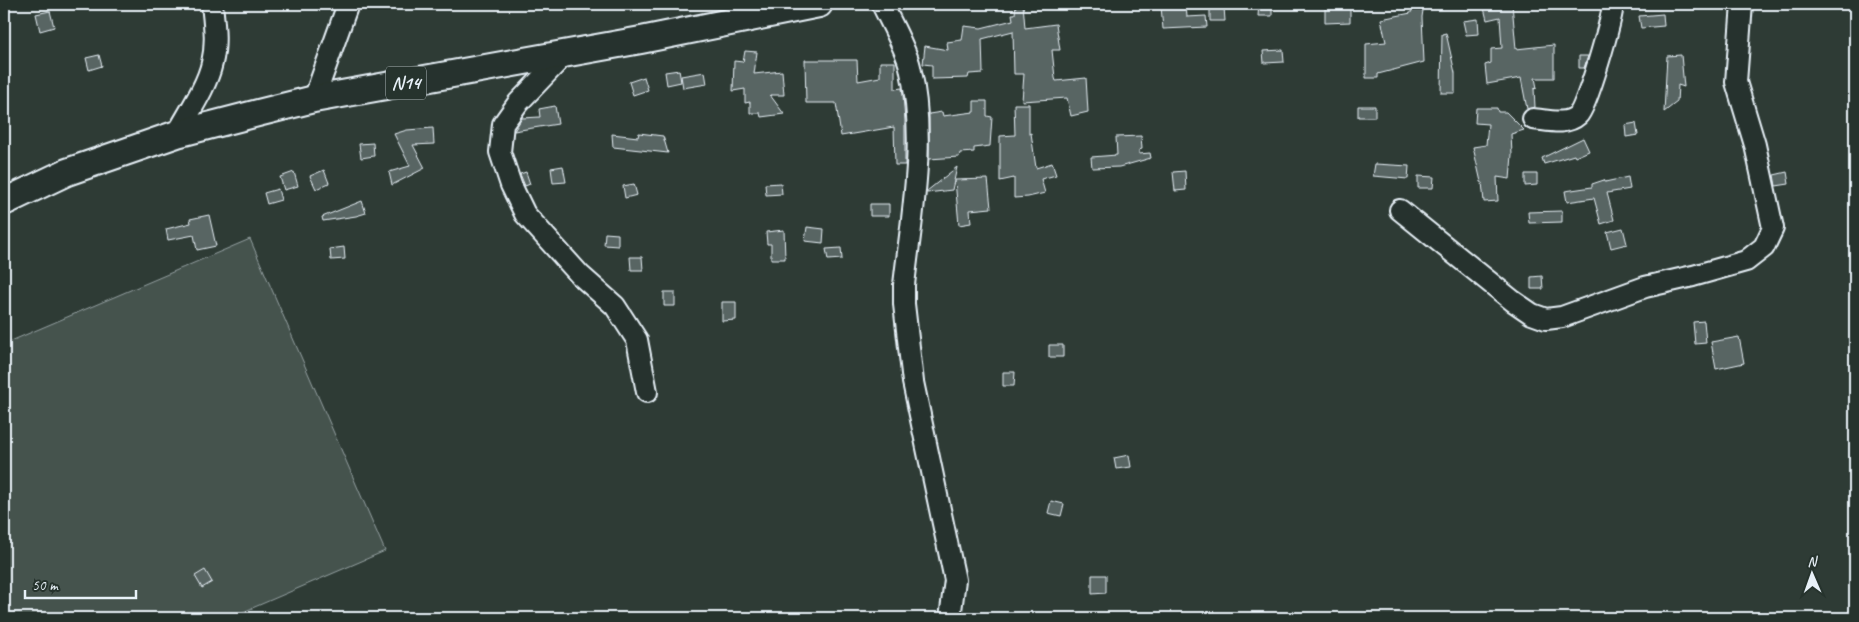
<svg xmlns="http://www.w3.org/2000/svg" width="1859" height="622" font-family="Caveat,sans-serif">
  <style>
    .green { fill: #45524e; stroke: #96a2a3 }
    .building { fill: #596563; stroke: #e8f1f8 }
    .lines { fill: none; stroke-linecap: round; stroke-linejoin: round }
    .minor-casing { stroke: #e8f1f8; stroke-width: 24 }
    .major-casing { stroke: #e8f1f8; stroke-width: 30 }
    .minor { stroke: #26332d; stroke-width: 20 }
    .major { stroke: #26332d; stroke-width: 26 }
    .labels { text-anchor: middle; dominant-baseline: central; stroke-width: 4; stroke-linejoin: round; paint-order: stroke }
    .shield { fill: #26332d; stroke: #aeb8bb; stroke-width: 1 }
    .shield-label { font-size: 19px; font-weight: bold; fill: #e8f1f8 }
  </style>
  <rect width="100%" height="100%" fill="#2e3b35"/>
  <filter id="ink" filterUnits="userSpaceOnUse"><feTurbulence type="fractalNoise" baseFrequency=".02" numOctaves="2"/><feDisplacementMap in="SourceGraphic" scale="10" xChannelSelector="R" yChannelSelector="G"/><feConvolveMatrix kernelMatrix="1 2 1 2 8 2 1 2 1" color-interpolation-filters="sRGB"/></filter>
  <g filter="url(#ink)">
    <path class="green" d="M250 239 385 551 229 618H4V344Z"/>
    <path class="building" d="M1016 4H1023L1025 28 1056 24 1060 50H1052L1055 78 1056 81 1086 78 1088 112 1071 116 1067 98 1022 101 1024 74H1014L1013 31 982 39 983 73 969 74 968 78 932 79V65L923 64 925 46 948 50 947 42 962 40 964 26 981 28 1013 20 1012 14H1015Z
      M1259 4 1272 5V16H1258Z
      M1412 4H1424L1422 17 1424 62 1378 74V78H1366V44L1386 42 1381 19 1411 13Z
      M1483 4H1512L1516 49 1554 45V78H1535L1537 88 1534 89 1535 107 1527 109 1521 78 1487 84 1485 65 1491 63V49L1502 48 1500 17 1487 20Z
      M1186 5 1187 17 1206 16 1207 27 1163 29 1161 6Z
      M1350 6V22L1325 23V7Z
      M1224 7 1225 21H1210V8Z
      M50 11 54 27 40 31 36 14Z
      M1663 14 1664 26 1641 28 1639 16Z
      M1478 19 1479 34 1466 35 1463 21Z
      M1446 33 1455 73V93H1441L1442 34Z
      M1283 50 1284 62 1264 63 1263 51Z
      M745 51 757 52 754 74 782 71 784 95H770L784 114 761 117 760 113H750V102L745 103V89L733 91 734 61 743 62Z
      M99 55 102 66 89 70 86 58Z
      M1681 55 1684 87 1678 85 1677 102 1664 112 1667 56Z
      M1579 56H1588L1584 68H1579Z
      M805 60H857L858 81 880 77V62H895V89L902 88 903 95 905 121V165H895L894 127 841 136 836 103H806Z
      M679 70 681 82 667 85 665 72Z
      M705 72 707 84 683 88 681 76Z
      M644 77 648 90 633 95 629 82Z
      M974 101H987V116L992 117 990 146 974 148V152L960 153 959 157 929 159V114L942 112 943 116 974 112Z
      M1014 104H1029V134L1031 133 1036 168 1052 163 1056 175 1041 179 1045 193 1028 197 1014 198V178L1000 181V136L1015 135Z
      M555 106 558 124 514 131 522 118 540 117 539 109Z
      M1358 106H1375V117H1358Z
      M1476 108H1497L1498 112H1506L1524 130 1511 134 1512 155 1510 179 1497 177 1498 201 1484 202 1482 182H1481L1473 147 1486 145 1488 124 1475 123Z
      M1636 123 1638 135 1626 137 1625 125Z
      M433 128 434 144 413 145 425 168 392 185 389 172 410 166 394 134 407 130Z
      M639 133 663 136 668 153 613 147 612 134 638 137Z
      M1141 136 1142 149 1139 150V154L1150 153 1151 158 1119 167 1092 168 1091 157 1117 155 1116 137Z
      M1583 138 1589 151 1575 157 1574 155 1544 164 1542 158Z
      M373 143 374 156 361 158 359 144Z
      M1375 164 1409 166 1408 179 1373 176Z
      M563 166 566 182 553 183 551 168Z
      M957 167 952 190 927 193V191Z
      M324 170 329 183 316 189 310 176Z
      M1185 171 1186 190 1175 191 1173 172Z
      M294 172 298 186 284 190 280 177Z
      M526 172 530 184 525 186 520 174Z
      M1787 172 1789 184 1776 186 1774 175Z
      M1525 174H1537V185L1525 186Z
      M1418 176 1434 177 1433 188H1418Z
      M1628 177 1630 189 1607 193 1614 220 1601 224 1594 198 1567 202 1565 191 1592 187V184L1604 180 1605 182Z
      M988 179 991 208 970 210 971 223 959 225 955 180Z
      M781 183 782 194 766 195 765 184Z
      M634 184 637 195 625 198 623 186Z
      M278 189 281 200 267 204 264 193Z
      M362 201 366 213 356 216 323 221 322 217Z
      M870 204H889V216H870Z
      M1562 211V222L1529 223 1528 212Z
      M209 215 216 246 197 250 194 235 168 240 166 229 191 223 190 219Z
      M807 227 824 229 823 243 805 241Z
      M1623 228 1627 244 1611 248 1607 232Z
      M784 230 785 259H771V244H767L766 232Z
      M605 233 618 234V246L604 245Z
      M344 247 345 259 331 260 330 249Z
      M841 248 842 259 828 260 826 249Z
      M630 257H642L643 270H631Z
      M1542 276 1543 289H1531V277Z
      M664 292H675V306H664Z
      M722 302H736V320L722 321Z
      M1704 321 1706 343 1695 344 1693 322Z
      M1739 337 1744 363 1716 369 1711 342Z
      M1049 345H1063V357H1049Z
      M1003 372H1015L1014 386H1003Z
      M1129 455 1131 467 1116 469 1114 458Z
      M1051 501 1064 504 1061 516 1048 513Z
      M205 570 212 582 202 588 195 576Z
      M1092 575H1106V593L1092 594Z"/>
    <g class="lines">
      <g class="minor-casing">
        <path id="minor" d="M882 4C890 21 906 49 910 67 927 138 912 213 904 285V304L913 382 955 580 950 618
          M565 54 518 103 503 124 500 152 511 185 525 214 580 275 615 306 637 340 647 392
          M314 99 348 4
          M1533 119C1547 120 1566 126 1578 115 1587 107 1612 19 1613 4
          M177 134C189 112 207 86 212 63 217 43 214 23 212 4
          M1400 210 1513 301 1532 314 1546 319 1562 317 1645 287 1693 276 1746 261 1764 247 1773 228 1755 145 1736 82 1742 4"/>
      </g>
      <g class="major-casing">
        <path id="major" d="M4 202 67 172 177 134 258 113 314 99 641 40 819 4"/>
      </g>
      <use href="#minor" class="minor"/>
      <use href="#major" class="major"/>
    </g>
  </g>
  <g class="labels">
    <rect class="shield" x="386" y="66.5" width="40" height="33" rx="4"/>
    <g class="shield-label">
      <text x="406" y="83">N14</text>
    </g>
  </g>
  <rect width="1859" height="622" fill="none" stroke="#26332d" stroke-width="20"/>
  <rect x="10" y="10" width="1839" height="602" fill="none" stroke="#e8f1f8" stroke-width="2" filter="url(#ink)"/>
  <g transform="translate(1812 574) rotate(358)" stroke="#26332d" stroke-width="4" paint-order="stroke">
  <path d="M0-4L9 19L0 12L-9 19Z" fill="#e8f1f8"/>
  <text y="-8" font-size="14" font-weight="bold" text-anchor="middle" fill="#e8f1f8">N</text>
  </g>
  <path d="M25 590v8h111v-8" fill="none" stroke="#e8f1f8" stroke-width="2.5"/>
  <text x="32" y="590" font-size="15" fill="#e8f1f8" stroke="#26332d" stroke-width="4" paint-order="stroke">50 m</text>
</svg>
